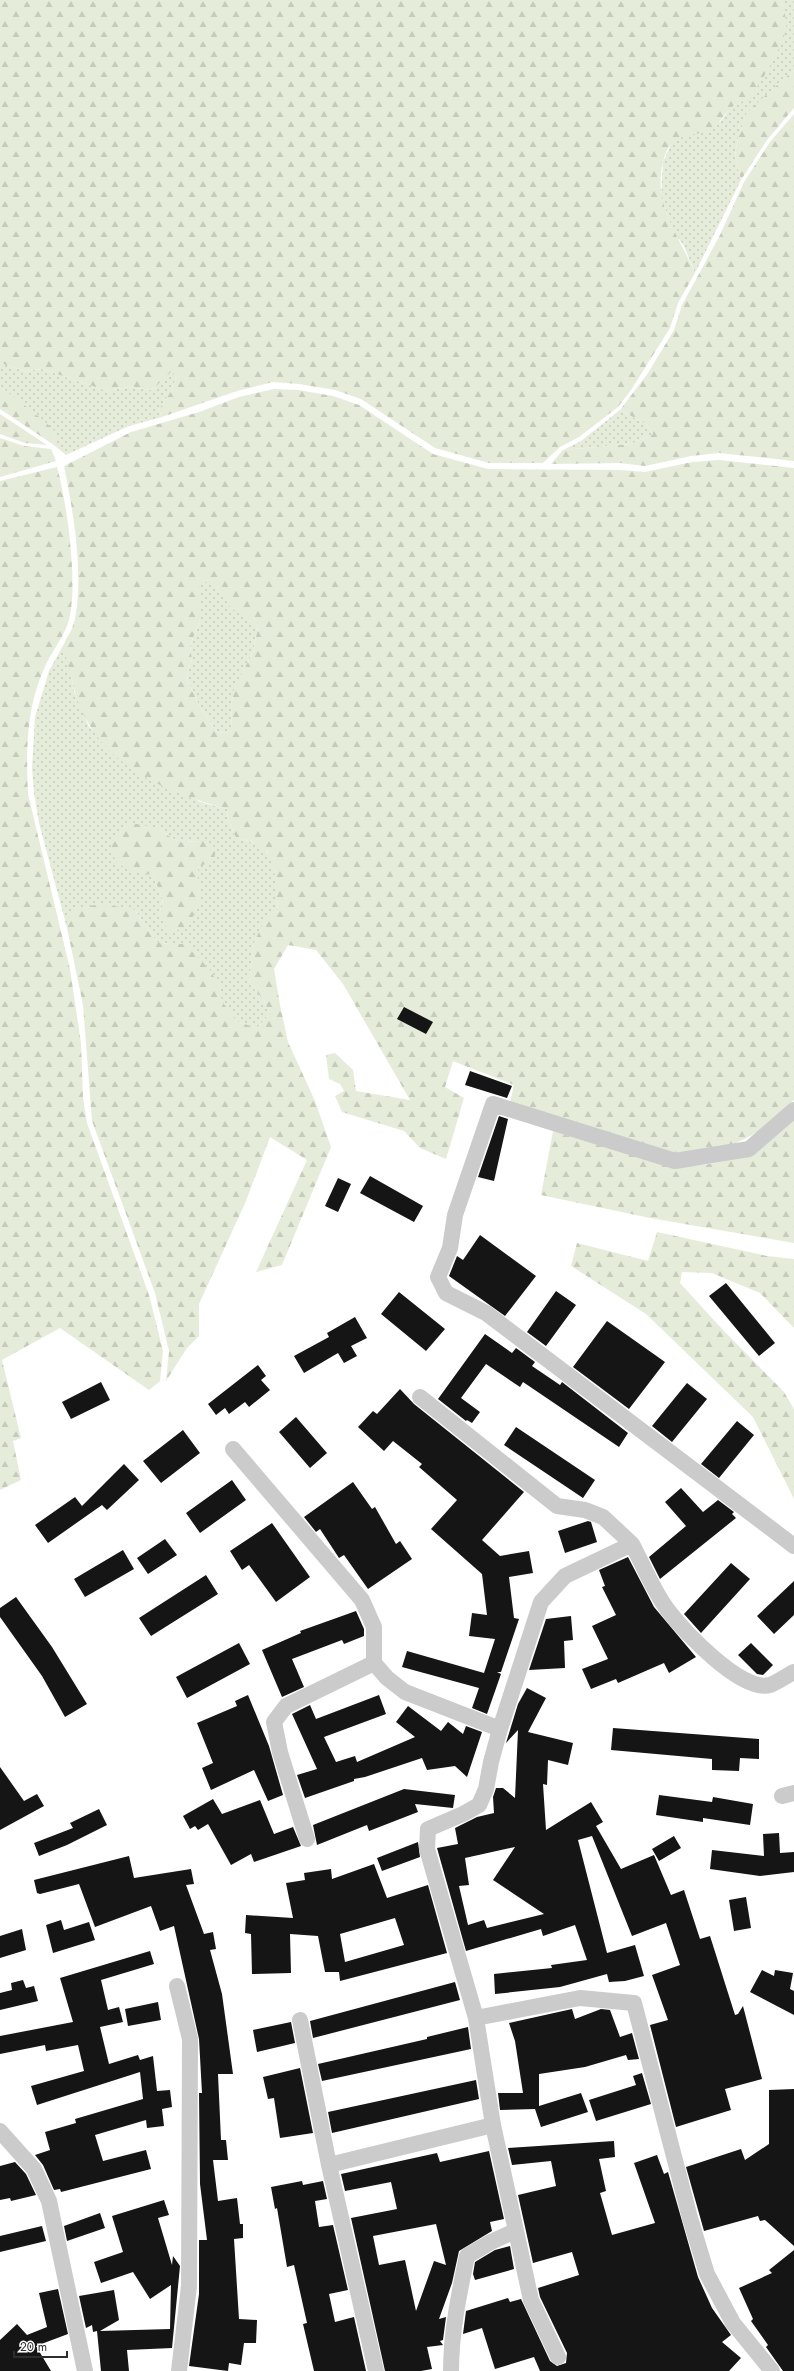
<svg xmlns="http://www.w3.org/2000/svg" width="794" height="2371" font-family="Jost,sans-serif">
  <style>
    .grass { fill: url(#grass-dots); fill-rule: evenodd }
    .forest { fill: url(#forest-firs); fill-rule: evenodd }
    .building { fill: #151515; fill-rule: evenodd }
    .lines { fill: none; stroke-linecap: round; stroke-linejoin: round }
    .minor { stroke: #cbcbcb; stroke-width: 16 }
  </style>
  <defs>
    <pattern id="grass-dots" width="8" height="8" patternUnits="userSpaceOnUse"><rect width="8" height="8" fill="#e6ecda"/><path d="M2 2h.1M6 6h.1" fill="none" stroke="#c6cbbb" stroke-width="1.8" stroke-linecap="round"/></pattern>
    <pattern id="forest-firs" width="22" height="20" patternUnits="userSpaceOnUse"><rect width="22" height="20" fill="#e6ecda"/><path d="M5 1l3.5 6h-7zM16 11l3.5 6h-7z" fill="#c6cbbb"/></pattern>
  </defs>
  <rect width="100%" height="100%" fill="#fff"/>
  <path class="grass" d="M780 0H794V70L747 113 738 138 735 155 741 180 695 273 684 246 673 231 661 197 663 162 672 142 687 134 712 128 721 121 730 108 749 97 783 6Z
    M0 363 25 371 42 369 107 391 128 387 152 390 172 370 176 377 172 390 159 409 162 417 129 426 66 455 54 445 55 432 0 386Z
    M620 410 646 424 653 434 631 444 563 450 581 441Z
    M200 578 217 588 232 608 258 627 253 652 235 688 231 704 232 731 218 733 200 707 186 677 192 659 190 646 200 620Z
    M65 642 74 691 89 727 200 802 227 809 228 819 236 838C246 840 261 843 267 852 278 867 276 893 278 910L266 917 254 944 249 982 264 1001 270 1014 257 1028 236 1021 221 1001 220 987 186 944H169L157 942 135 910 71 913 67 928 39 823 34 793 32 768 35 717 49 671ZM156 828 179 842 201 841 199 866 196 876 200 894 159 914 163 901 153 875Z"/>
  <path class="forest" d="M0 0H780C784 7 787 21 786 29 783 44 759 89 748 98 742 102 734 104 730 109 723 115 721 122 714 127 694 140 671 128 663 162 652 204 680 237 695 273L678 303 670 328 631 390 618 407 579 437 560 447 543 463H489L435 448 361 399 335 390 299 384 273 382 237 391 162 417 159 409 172 390 176 377 172 371 152 390 128 387 107 391 42 369 25 371 0 363Z
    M794 70V108L767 140 741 180 735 155 738 138 747 112Z
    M794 114V461L719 453 691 456 645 466 620 463 551 464 563 450 631 444 653 434 646 424 620 410 648 373 674 330 682 305 719 237 744 182 770 142Z
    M0 386C9 394 53 426 55 432 55 436 54 441 54 445L0 409Z
    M274 389 298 390 333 396 359 405 433 454 488 469 620 470 645 472 692 462 719 460 794 468V1100C782 1110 770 1124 757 1132 729 1150 697 1154 665 1154L510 1103 514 1085 453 1061 445 1087 464 1098 446 1159 420 1148 404 1131 342 1112 335 1096 344 1091 340 1084 329 1079 326 1055 335 1053 353 1070 356 1091 410 1100 343 984 316 950 288 945 274 969 280 1005 288 1042 315 1101 331 1147 282 1265 256 1272 307 1160 270 1137 246 1201 199 1304V1336L187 1348 166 1381 169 1351 155 1293 92 1121 83 1005 67 928 71 912C94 901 111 905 135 910L157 942 169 944H186L210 970 220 987 222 1001 236 1021 257 1028 270 1014 264 1001 249 982 254 943 266 916 278 910 274 869 267 851 253 842 236 838 228 819 227 809C156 789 89 760 72 680 70 672 63 649 65 642 66 637 71 633 72 628 74 624 75 618 76 613 83 569 73 510 64 466L131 432 199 412 239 397ZM200 579 217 588 231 608 258 627 253 652 235 687 231 704 232 731 218 733 200 707 186 677 192 659 190 646 200 620Z
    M0 414 47 445 25 443 0 434Z
    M0 438 24 446 51 449 56 461 0 477Z
    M57 467C67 503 80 592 67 626 61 641 50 654 44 669 26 708 26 752 28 794L70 969 81 1043 83 1098 87 1123 149 1295 163 1351 160 1381 149 1390 60 1328 2 1360 21 1438 13 1441 21 1480 0 1490V481Z
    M127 822 156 828 179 842 201 841 217 848 213 862 199 866C195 877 200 882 200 893 201 908 192 918 184 929L168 931 159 914 163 901 153 875 135 872 116 863 110 841Z
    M794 1114V1243L650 1218 541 1195 553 1131 671 1167 704 1165 730 1160Z
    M657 1232 767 1256 794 1259V1328L760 1293 712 1273 682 1272 680 1283 722 1329 784 1392 794 1409V1499L753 1417 646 1314 571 1266 577 1243 648 1261Z"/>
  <path class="building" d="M404 1007 433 1022 426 1034 397 1019Z
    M470 1071 512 1086 507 1098 465 1085Z
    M499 1116 508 1119 494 1181 478 1177Z
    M370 1176 423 1206 414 1222 360 1193Z
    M338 1178 351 1184 338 1212 325 1206Z
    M480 1235 536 1276 505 1316 449 1276 457 1256 463 1260Z
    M726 1283 775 1343 759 1356 709 1296Z
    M556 1291 576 1305 546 1346 527 1332Z
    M399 1292 445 1329 426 1351 381 1314Z
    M355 1317 367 1338 351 1346 357 1356 344 1363 338 1353 304 1373 294 1356 329 1337 327 1333Z
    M607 1321 665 1362 629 1409 573 1367Z
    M485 1334 512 1353 516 1348 535 1362 532 1366 560 1385 562 1382 628 1433 619 1447 523 1382 520 1387 486 1364 461 1398 480 1412 472 1423 467 1420 466 1421 438 1399Z
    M258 1365 266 1376 261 1380 270 1390 249 1407 245 1402 229 1414 225 1408 216 1415 208 1404Z
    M101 1382 110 1400 71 1419 62 1402Z
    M687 1383 707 1399 672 1442 652 1426Z
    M400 1389 414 1404 524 1492 482 1540 500 1556 529 1551 533 1573 509 1577 514 1618 519 1619 501 1672H497L501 1674 487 1714 472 1708 479 1688 402 1667 407 1651 484 1673 495 1639 469 1636 472 1613 487 1615 482 1574 431 1529 457 1500 419 1467 422 1464 393 1441 384 1451 358 1427 373 1411 377 1414Z
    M296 1417 327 1453 310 1468 279 1432Z
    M737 1421 754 1435 719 1478 701 1464Z
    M516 1427 595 1480 583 1498 504 1445Z
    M183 1430 200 1453 161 1483 143 1461Z
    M124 1464 139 1480 107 1510 102 1505 48 1543 35 1525 75 1497 82 1506Z
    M232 1480 246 1500 200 1533 186 1513Z
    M353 1482 372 1509 375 1507 396 1544 400 1541 412 1559 368 1589 344 1555 339 1558 320 1529 316 1532 304 1517Z
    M681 1488 703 1512 718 1500 734 1512 732 1514 736 1518 660 1579 649 1557 686 1526 665 1502Z
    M588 1521 591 1522 597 1542 565 1553 558 1531Z
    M272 1523 310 1577 276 1602 249 1565 242 1570 230 1551Z
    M165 1539 177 1555 148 1574 137 1558Z
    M123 1550 134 1569 85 1597 74 1579Z
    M628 1557 654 1607 696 1657 669 1673 664 1663 618 1683 616 1679 591 1689 582 1669 608 1659 592 1626 616 1615 602 1587 605 1586 599 1570Z
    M731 1563 750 1579 701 1633 684 1614Z
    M206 1575 218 1594 151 1636 139 1618Z
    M794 1581V1615L774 1634 757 1616Z
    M16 1597 52 1647 87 1704 65 1717 42 1676 0 1617V1608Z
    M356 1611 364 1629V1636L344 1644 342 1640 292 1659 304 1687 282 1697 262 1650 301 1633 300 1631Z
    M571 1616 573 1640 564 1641 565 1668 529 1670 546 1619Z
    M239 1643 250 1664 187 1698 176 1677Z
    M751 1643 773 1665 763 1675 757 1674 738 1655Z
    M527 1688 546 1698 528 1732 573 1743 568 1765 548 1760 547 1785 543 1784 546 1830 591 1802 603 1822 596 1826 621 1869 654 1855 671 1895 684 1890 700 1939 710 1936 735 2015 738 2014 743 2006 762 2079 725 2089 731 2110 676 2127 650 2025 668 2020 652 1975 680 1965 666 1923 632 1936 592 1836 578 1840 607 1953 635 1945 644 1976 625 1981 609 1982 607 1974 560 1987 495 1994 494 1974 552 1968 551 1965 587 1960 575 1925 543 1936 541 1929 466 1951 437 1848 458 1844 455 1828 477 1817 494 1813 493 1797 496 1788H503L515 1798 518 1730 506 1743 518 1704ZM515 1847 493 1880 544 1914 487 1928 484 1920 468 1925 459 1886 469 1885 465 1858Z
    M248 1695 269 1746 283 1795 268 1801 254 1770 211 1790 202 1768 213 1763 197 1723 237 1706 235 1701Z
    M379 1695 386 1714 324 1737 336 1762 355 1756 357 1762 415 1737 396 1722 408 1706 441 1731 448 1722 463 1734 466 1726 482 1732 467 1777 455 1766 427 1770 422 1758 365 1777 354 1779V1781L305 1798 297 1775 317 1769 292 1714 310 1705 316 1719Z
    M613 1728 759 1739V1759L740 1758 739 1771 712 1770V1759L611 1750Z
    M0 1767 24 1801 37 1794 44 1806 0 1830Z
    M404 1789 455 1795 453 1808 415 1804 418 1812 369 1831 367 1825 317 1845 313 1825Z
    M659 1795 712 1802 713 1797 753 1804 750 1825 703 1818V1822L656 1815Z
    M213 1799 222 1814 260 1800 274 1834 293 1827 301 1846 254 1862 251 1854 231 1865 208 1824 198 1830 195 1826 190 1829 183 1816Z
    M99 1809 107 1825 67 1845 39 1856 34 1843 73 1828 70 1823Z
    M779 1833 780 1853 794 1852V1872L760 1876 710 1869 712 1850 764 1856 763 1834Z
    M674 1836 681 1848 659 1861 652 1849Z
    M418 1842 420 1857 382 1871 377 1858Z
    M129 1856 134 1878 191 1869 194 1884 186 1885 204 1934 213 1932 216 1949 210 1950 222 1994 233 2074H218L221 2140H226L228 2160H213L218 2201 237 2198 240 2224H243V2238L234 2239 239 2319 257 2320 256 2343H244L241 2365 229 2363 228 2371 189 2366 199 2294V2240H207L200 2184 199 2093H202L199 2039 174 1926 160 1931 151 1906 95 1927 79 1884 40 1894 37 1893 34 1880Z
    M374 1864 387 1898 428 1885 447 1953 340 1981 339 1972H325L318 1936 290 1934 291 1973 252 1974 251 1934 245 1933 246 1915 293 1918 286 1883 305 1880 304 1873 331 1869 332 1879ZM395 1918 404 1945 345 1962 340 1934Z
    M746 1897 751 1928 734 1931 729 1900Z
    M61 1920 64 1930 89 1922 95 1940 53 1953 46 1925Z
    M22 1929 26 1950 0 1958V1936Z
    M150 1951 154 1964 101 1980 108 2010 119 2007 123 2022 100 2027 109 2064 138 2055 140 2060 153 2056 157 2091 170 2090 172 2107 162 2109 164 2126 147 2128 146 2120 95 2135 103 2161 146 2150 151 2169 61 2192 60 2189 54 2190 43 2165 35 2155 50 2150 45 2132 76 2123 75 2119 143 2099 140 2072 37 2105 31 2086 84 2071 78 2045 46 2051 45 2045 0 2054V2036L73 2022 60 1978Z
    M762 1970 774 1976 775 1970 793 1973 790 1989 794 1991V2015L750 1992Z
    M23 1980 26 1988 34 1986 38 2001 0 2010V1993L12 1990 11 1983Z
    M455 1982 460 2000 313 2038 310 2021Z
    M158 2002 161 2020 128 2026 125 2009Z
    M572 2009 575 2019 601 2009 610 2010 620 2037 632 2033 639 2059 628 2060 626 2055 585 2067 539 2074V2106L581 2093 588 2112 541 2127 535 2109 500 2110 498 2093H523L515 2041 509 2023Z
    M291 2022 295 2043 257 2052 253 2030Z
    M468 2027 471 2049 322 2081 318 2064 427 2039V2037Z
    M300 2068 313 2133 280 2138 274 2098 268 2099 263 2077Z
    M642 2073 651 2104 596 2121 589 2100 636 2085 633 2076Z
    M476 2080 479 2099 332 2133 328 2112Z
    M794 2089V2246L765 2220 760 2221 758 2216 704 2231 686 2167 741 2149 745 2160 769 2144V2090Z
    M614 2141 615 2157 599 2159 606 2191 600 2193 612 2235 655 2223 634 2163 657 2155 664 2174 668 2172 698 2277 712 2308 731 2335 722 2342 741 2358 729 2371H540L534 2357 495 2369 482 2328 463 2334 466 2311 508 2298 510 2302 521 2299 550 2361 557 2366 566 2363 567 2353 540 2297 538 2288 579 2275 572 2252 533 2263 518 2195 556 2186 551 2161 512 2165 508 2148Z
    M489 2151 504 2219 490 2222 492 2231 459 2251 452 2283 439 2319 446 2317 443 2340 440 2341 443 2345 427 2347 432 2369 421 2371H385L351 2218 397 2209 391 2182 345 2191 341 2174 437 2153 440 2162ZM436 2224 446 2265 434 2261 416 2311 405 2260 379 2265 373 2236Z
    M15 2162 26 2174 36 2195 11 2201 10 2198 0 2200V2166Z
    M302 2181 303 2185 323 2181 327 2199 315 2201 319 2227 333 2225 348 2290 329 2294 335 2322 354 2317 366 2371H314L303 2324 307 2323 294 2265 287 2267 277 2208 275 2209 271 2187Z
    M164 2200 169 2215 158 2218 172 2265 173 2256 180 2266 172 2348 127 2350 129 2371H101L97 2331 93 2332 92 2325 86 2328 79 2296 114 2290 119 2320 100 2331 170 2329 171 2285 150 2299 133 2272 101 2283 94 2262 123 2252 112 2216Z
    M100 2213 105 2228 67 2241 64 2226Z
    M42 2226 46 2241 0 2252V2236Z
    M510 2246 514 2269 475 2280 473 2274 475 2262 495 2250Z
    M794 2250V2371H783L766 2347 768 2345 751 2321 753 2319 739 2288 772 2273 769 2270Z
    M58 2289 68 2334 36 2346 51 2371H0V2340L17 2324 27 2335 47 2327 39 2293Z"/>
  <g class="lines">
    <path class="minor" d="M794 1110 749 1149 675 1161 493 1104 455 1215 450 1248 438 1277 446 1293 486 1313 794 1546
      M420 1397 557 1506 585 1510 603 1517 632 1544
      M233 1449 362 1600 374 1627V1663L387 1678 405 1692 500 1729
      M782 1796 794 1793
      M307 1839 280 1752 274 1722 286 1706 374 1663
      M177 1986 190 2039 189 2286 179 2371
      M476 2018 427 1849 428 1829 463 1814 479 1805 486 1789 491 1762 500 1729 541 1602 565 1576 632 1544C643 1565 653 1590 667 1609 683 1630 741 1693 770 1685 778 1682 786 1676 794 1672
      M300 2020 329 2165 376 2371
      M0 2131 34 2169 49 2201 85 2371
      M329 2165 493 2125
      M558 2357 531 2300 493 2125 476 2018 580 1998 634 2003 690 2218 707 2274 733 2323 772 2371
      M451 2371C451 2332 459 2294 467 2256L491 2242 515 2231"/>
  </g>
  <path d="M14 2351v6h53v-6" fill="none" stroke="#2e2e2e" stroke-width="2"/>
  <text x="20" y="2351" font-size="12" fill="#2e2e2e" stroke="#ffffff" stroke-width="3" paint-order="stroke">20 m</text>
</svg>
